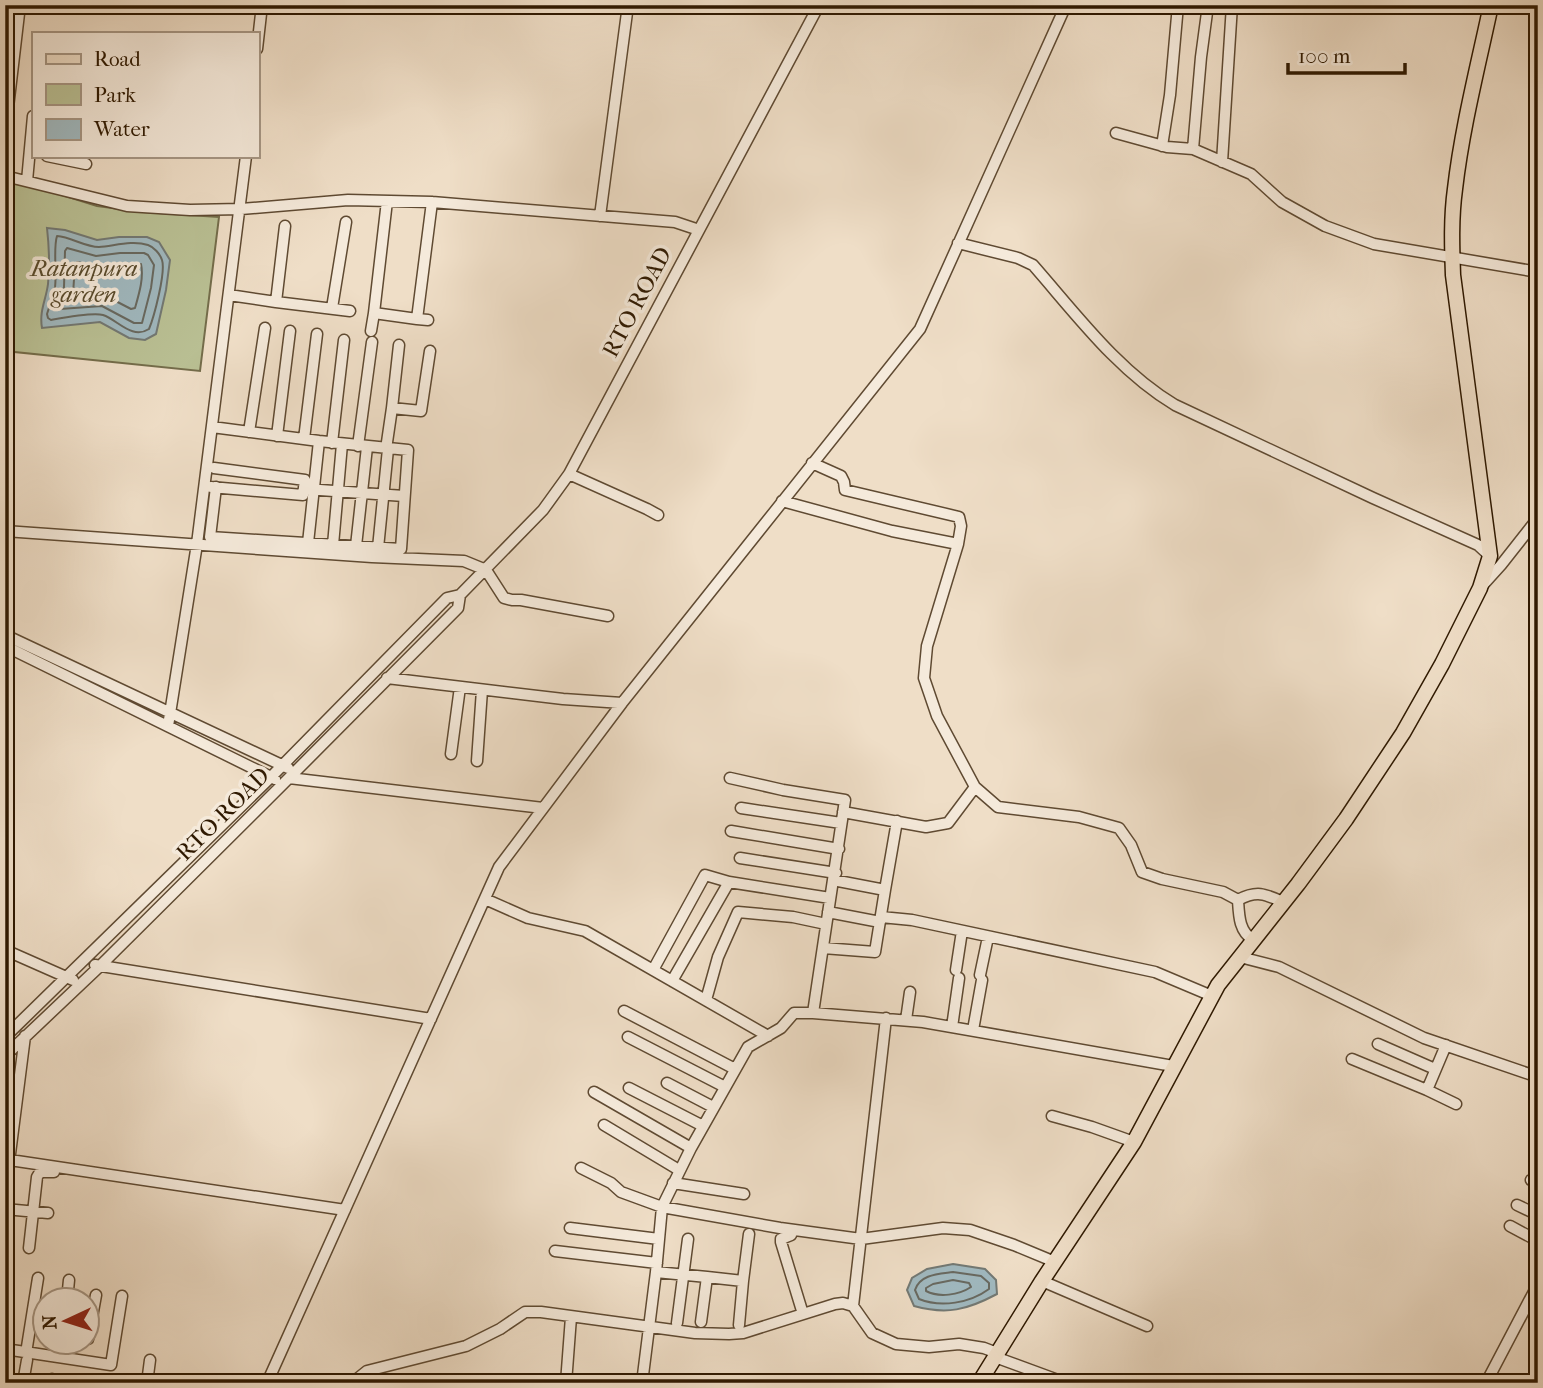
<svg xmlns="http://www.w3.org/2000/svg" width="1543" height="1388" font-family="'IM FELL French Canon',serif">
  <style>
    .green { fill: #bac195; stroke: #746d4b; stroke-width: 2 }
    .water { fill: #a0b9c0; stroke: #737974; stroke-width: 2 }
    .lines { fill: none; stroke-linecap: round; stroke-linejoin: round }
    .shore { stroke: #686960; stroke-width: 2 }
    .minor-casing { stroke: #5f4a32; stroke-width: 13 }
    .major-casing { stroke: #2f1901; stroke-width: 17 }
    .minor { stroke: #f5eadb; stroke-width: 10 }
    .major { stroke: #efdec7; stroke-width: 14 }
    .labels { text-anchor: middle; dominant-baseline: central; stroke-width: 7; stroke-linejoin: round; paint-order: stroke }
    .park-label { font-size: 23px; font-style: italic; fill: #594b2d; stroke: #f5eadb }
    .street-label { font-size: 23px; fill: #2f1901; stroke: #f5eadb }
  </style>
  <rect width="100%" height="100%" fill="#efdec7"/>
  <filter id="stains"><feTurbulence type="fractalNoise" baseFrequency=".00286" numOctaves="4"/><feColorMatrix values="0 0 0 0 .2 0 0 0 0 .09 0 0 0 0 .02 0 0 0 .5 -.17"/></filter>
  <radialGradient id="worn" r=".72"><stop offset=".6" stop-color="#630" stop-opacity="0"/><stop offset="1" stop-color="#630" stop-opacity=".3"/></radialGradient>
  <path class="green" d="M9 182 43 189 97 206 143 212 219 217 200 371 5 351V212Z"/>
  <path class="water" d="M47 228 65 230 97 240 119 237H147L159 242 170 260 166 290 156 334 145 340 129 338 100 322 42 328C39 311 46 300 48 284 50 265 49 246 47 228Z
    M953 1264 985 1269 996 1280 997 1294C967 1310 947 1315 914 1306L907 1290 912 1278 927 1269Z"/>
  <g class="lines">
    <path class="shore" d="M57 236C71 237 85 247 99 247 114 246 132 240 148 245 154 247 160 254 162 260 166 272 154 317 149 329 132 340 118 320 103 315 93 312 62 318 51 320L48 318 47 314C50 305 53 296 55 287 57 272 53 248 57 236Z
      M67 248 96 256 120 253H144L148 255 154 265 151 288 142 323H134L102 306 60 309 59 305 64 287 65 251Z
      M77 262 96 266 120 263 141 264C144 278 139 294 135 308L131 309 106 296 74 297 73 294 75 265Z
      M953 1272 981 1276 989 1283V1289C970 1303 941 1308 919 1299L915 1290C920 1274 939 1274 953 1272Z
      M953 1280 969 1283 971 1287C959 1295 939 1298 926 1291V1288L933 1284Z"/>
    <g class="minor-casing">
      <path id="minor" d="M5 28 8 5
        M257 49 262 5
        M5 133 20 5
        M1116 133 1167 147 1193 149 1251 174 1282 202 1325 226 1374 244 1538 272
        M1162 146 1170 95 1178 5
        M1193 149 1201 57 1208 5
        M47 156 86 164
        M1222 162 1232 5
        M5 176 127 206 190 210 241 209 348 200 432 202 675 222 699 230
        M27 181 33 116
        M600 216 628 5
        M285 226 276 302 350 311
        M958 243 1018 258 1033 265C1076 314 1118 371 1175 405L1373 498 1478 545 1490 556
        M229 295 276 302
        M332 308 346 222
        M374 313 387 201
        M428 320 417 319 432 202
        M371 331 374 313 417 319
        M392 408 399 345
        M212 427 319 441 408 450 401 549 210 537 216 487
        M249 432 265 328
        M277 436 290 331
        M304 439 317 334
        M332 443 344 340
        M358 446 372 342
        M386 449 392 408 421 411 430 351
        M569 474 647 509 658 515
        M211 487 303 495 305 480 214 468
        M306 489 404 496
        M782 501 892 531 958 544 961 526 959 517 845 490 844 482 841 476 812 463
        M5 531 372 557 464 561 486 570 504 598 512 600H521L608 616
        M308 543 319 441
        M958 544 927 646 924 678 937 716 975 787 998 807 1079 817 1119 828 1131 845 1142 872 1162 879 1223 892 1238 900C1239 916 1239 931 1253 940
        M333 545 342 444
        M356 546 367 447
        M378 548 388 449
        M1482 586 1501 565 1538 518
        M5 635 288 768
        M5 646 275 779
        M387 678 563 699 622 703
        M168 726 197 544 246 156
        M451 754 460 687
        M477 761 482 690
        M289 778 543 808
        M730 778 783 790 845 800 813 1013
        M741 808 841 823
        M843 812 926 827 948 823 975 787
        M731 831 839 849
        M740 858 836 873
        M833 880 885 890 897 821
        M485 899 528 918 585 931 768 1036
        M1238 900C1257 890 1265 894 1283 902
        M828 912 880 922
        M881 917 912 920 1155 972 1212 996
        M823 948 875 952 885 890
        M5 950 73 980
        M1240 957 1279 967 1424 1038 1538 1077
        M95 965 431 1019
        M653 970 705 875 729 882
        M956 970 962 931
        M980 975 988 937
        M672 981 729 882 830 898
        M706 1000 718 957 738 912 793 917 826 924
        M624 1011 735 1069
        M906 1020 910 992
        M952 1027 959 978
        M973 1030 982 980
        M5 1037 271 777 447 598 460 595 543 510 569 474 819 5
        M628 1037 725 1087
        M1378 1044 1435 1069
        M1446 1045 1427 1090 1456 1104
        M5 1056 100 966 284 783 458 608 460 595
        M1352 1059 1427 1090
        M667 1083 713 1107
        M629 1088 703 1126
        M594 1092 691 1148
        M1052 1116 1092 1127 1134 1142
        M604 1125 679 1170
        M10 1160 345 1210
        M581 1168 611 1183 621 1192 662 1207 780 1228 861 1239 943 1228 970 1230 1014 1245 1055 1262
        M1531 1180 1538 1183
        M673 1183 744 1194
        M5 1193 25 1036
        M1517 1205 1538 1215
        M5 1209 48 1213
        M1510 1226 1538 1241
        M570 1228 659 1239
        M791 1235 781 1239V1242L803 1314
        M29 1248 37 1177 40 1172H54
        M555 1251 657 1263
        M656 1272 707 1277 701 1322
        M707 1277 743 1281 749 1234
        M1042 1281 1147 1326
        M67 1300 69 1280
        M853 1306 872 1333 896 1344 929 1347 959 1344 984 1348 997 1353
        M677 1323 688 1239
        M739 1325 743 1281
        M88 1339 96 1295
        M5 1349 111 1365 122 1296
        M26 1353 38 1278
        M59 1357 61 1342
        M995 1357 1066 1383
        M23 1383 27 1360
        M52 1383V1379
        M147 1383 150 1360
        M267 1383 499 867 622 703 920 329 1066 5
        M352 1383 367 1371 466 1346 500 1329 525 1312H541L695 1333 729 1334 743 1333 835 1304 843 1303 853 1306 886 1018
        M566 1383 571 1317
        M642 1383 656 1272 662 1207 691 1148 748 1047 781 1028 794 1013H813L923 1022 1173 1066
        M1486 1383 1538 1284"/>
    </g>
    <g class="major-casing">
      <path id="major" d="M979 1383 1042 1281 1134 1142 1218 985 1298 884 1346 819 1403 733 1442 664 1480 588 1490 556 1453 275C1452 247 1451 218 1455 189 1462 128 1478 66 1491 5"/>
    </g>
    <use href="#minor" class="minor"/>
    <use href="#major" class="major"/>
  </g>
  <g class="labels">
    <g class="park-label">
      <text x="84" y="268">Ratanpura<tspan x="84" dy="26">garden</tspan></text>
    </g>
    <g class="street-label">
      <text transform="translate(637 302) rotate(-62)">RTO ROAD</text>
      <text transform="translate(223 814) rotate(-45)">RTO ROAD</text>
    </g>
  </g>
  <rect width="1543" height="1388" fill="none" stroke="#efdec7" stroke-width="28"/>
  <rect x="7" y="7" width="1529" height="1374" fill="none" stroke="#2f1901" stroke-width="3.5"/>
  <rect x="14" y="14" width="1515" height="1360" fill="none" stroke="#2f1901" stroke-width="2"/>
  <rect x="32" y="32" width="228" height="126" fill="#f5eadb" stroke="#a69684" stroke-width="2"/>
  <rect x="46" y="54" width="35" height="10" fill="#efdec7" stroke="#a69684" stroke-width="2"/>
  <text x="94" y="66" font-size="21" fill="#2f1901">Road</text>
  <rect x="46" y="84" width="35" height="21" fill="#bac195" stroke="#a69684" stroke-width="2"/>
  <text x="94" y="102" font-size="21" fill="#2f1901">Park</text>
  <rect x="46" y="119" width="35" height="21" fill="#a0b9c0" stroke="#a69684" stroke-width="2"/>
  <text x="94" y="136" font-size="21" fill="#2f1901">Water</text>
  <g transform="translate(66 1321) rotate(266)"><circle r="33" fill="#f5eadb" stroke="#a69684" stroke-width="2"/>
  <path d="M0-5L12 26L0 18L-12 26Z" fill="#8f2418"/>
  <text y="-10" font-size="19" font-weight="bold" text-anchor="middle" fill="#2f1901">N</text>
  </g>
  <path d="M1288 63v10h117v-10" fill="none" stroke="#2f1901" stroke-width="3.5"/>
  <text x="1298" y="63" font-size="21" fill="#2f1901" stroke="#f5eadb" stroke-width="5" paint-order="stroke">100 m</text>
  <rect width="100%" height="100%" filter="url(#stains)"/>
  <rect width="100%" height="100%" fill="url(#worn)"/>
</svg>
